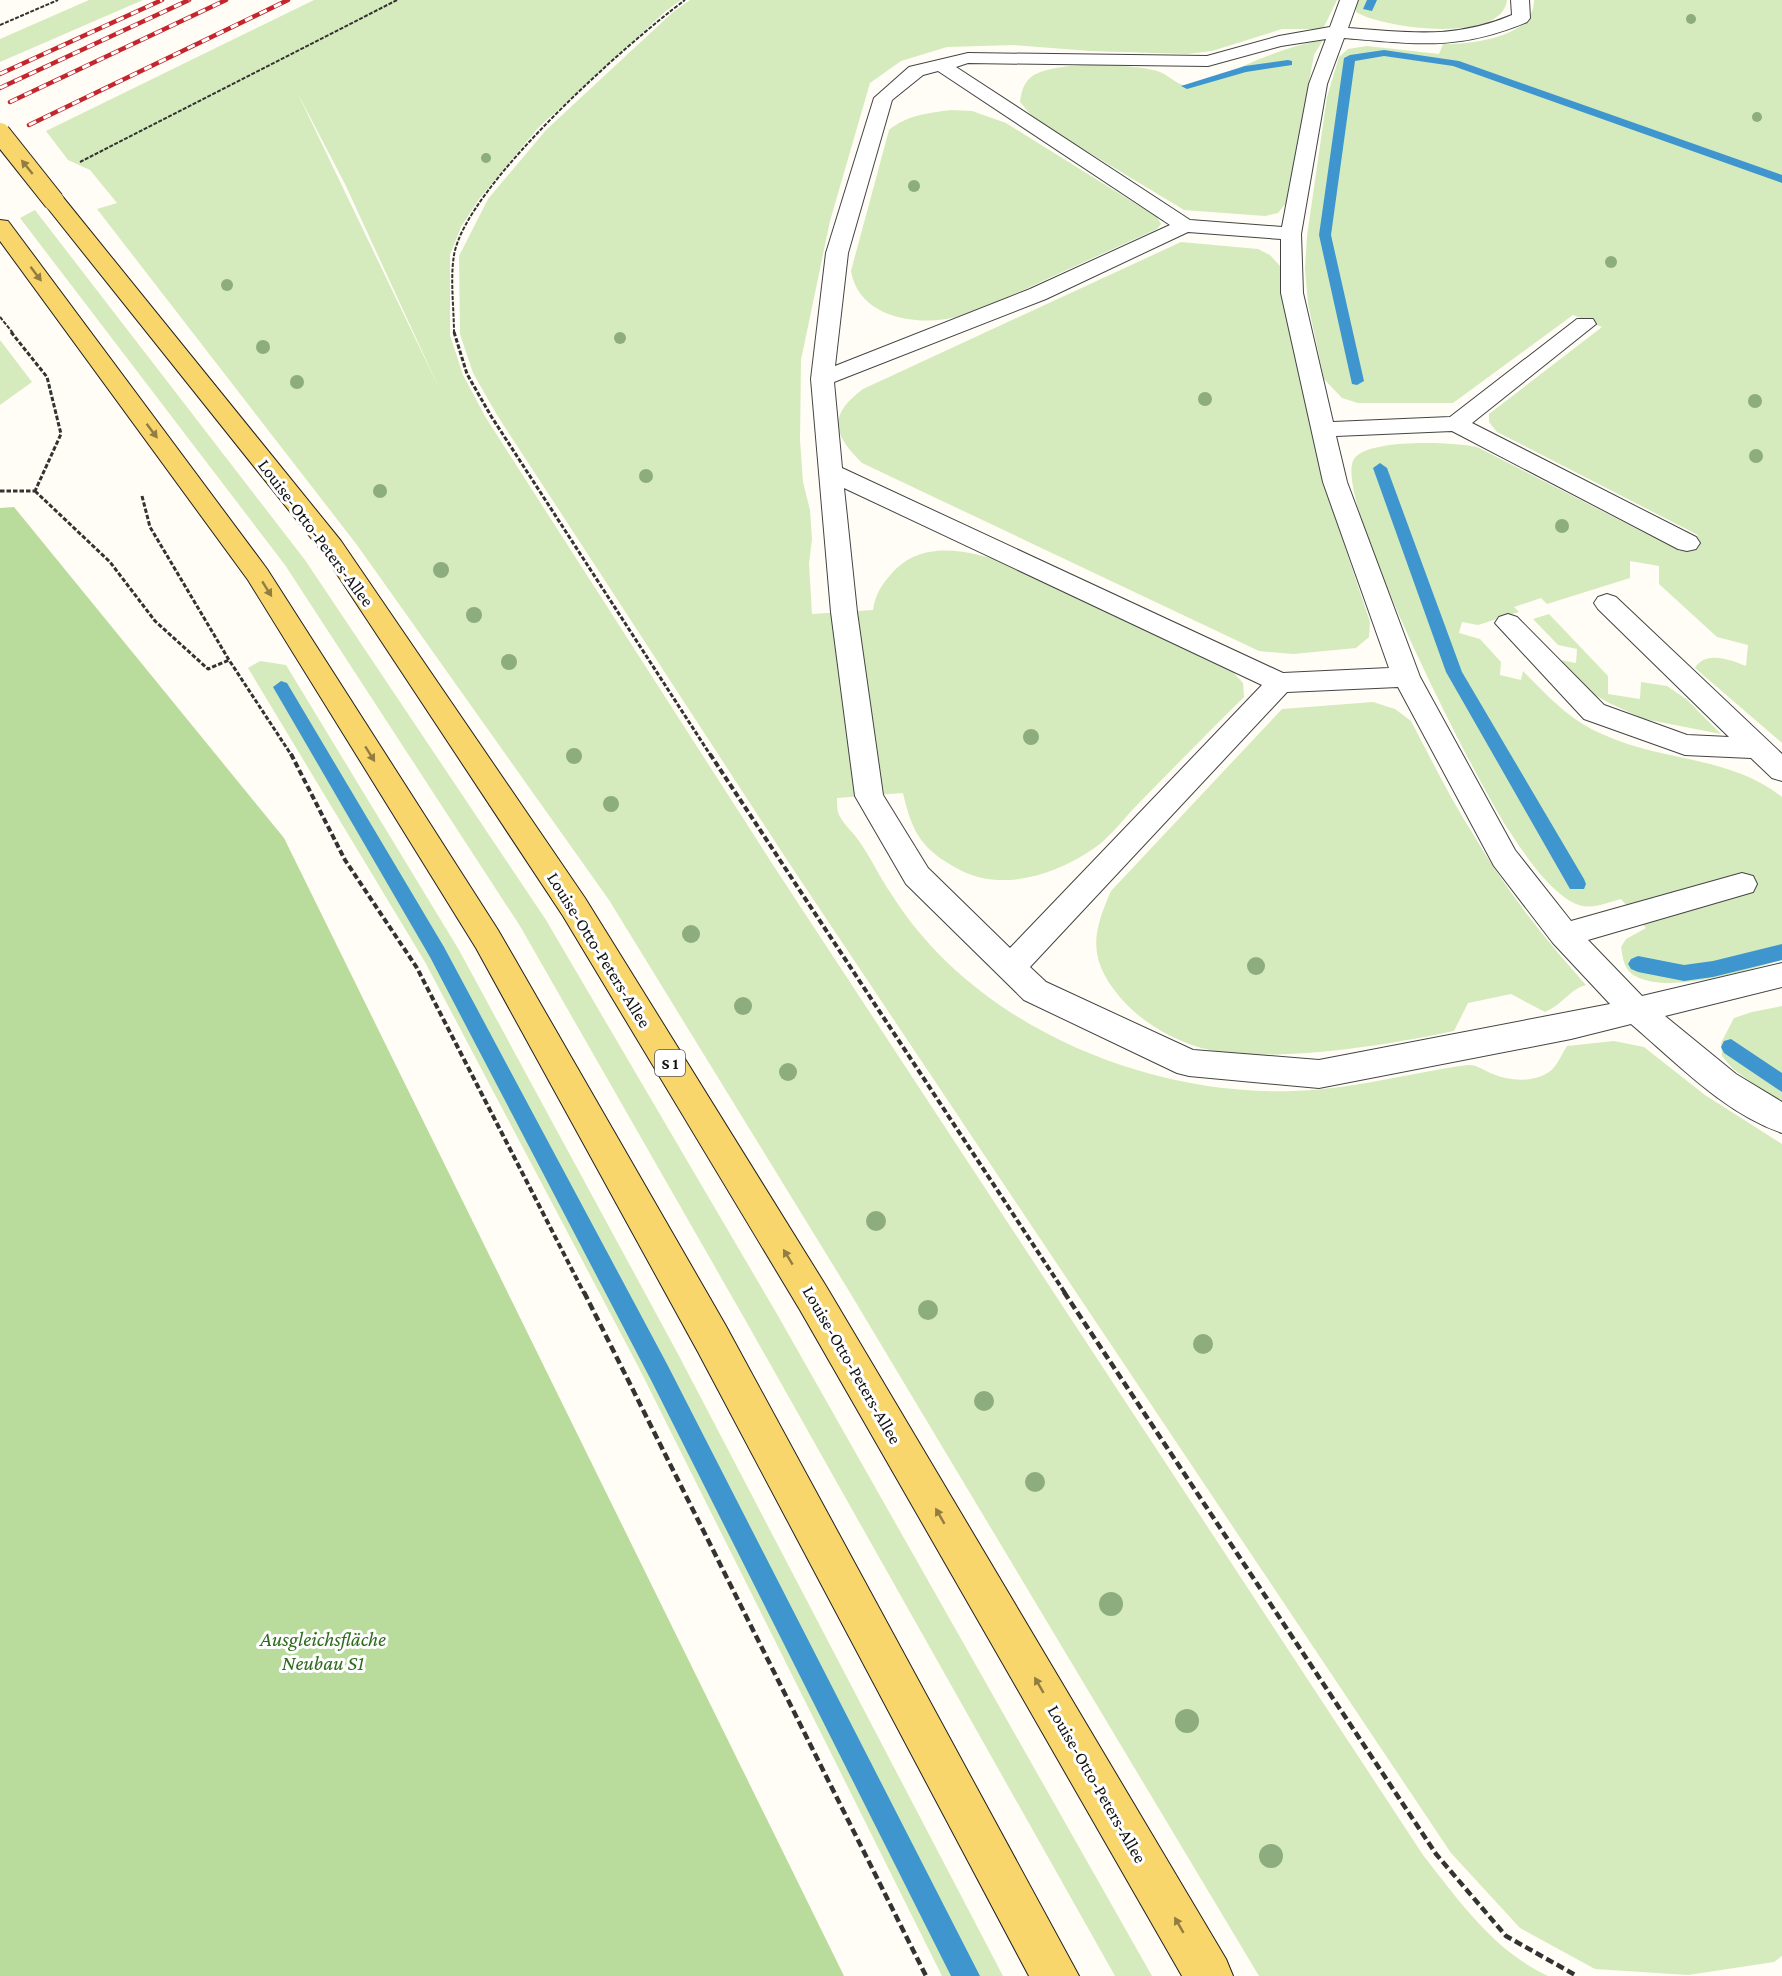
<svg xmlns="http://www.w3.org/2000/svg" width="1782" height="1976" font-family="'Crimson Pro',serif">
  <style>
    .green { fill: #d5ebbd; fill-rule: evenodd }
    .forest { fill: #b9dc9c }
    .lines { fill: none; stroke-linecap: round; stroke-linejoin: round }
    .stream { fill: #3f96cf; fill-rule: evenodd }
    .lane-casing { stroke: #444; stroke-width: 2 }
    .primary-casing { stroke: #222; stroke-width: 2 }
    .path-far3 { stroke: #333; stroke-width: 2; stroke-dasharray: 4 1.5; stroke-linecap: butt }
    .path-far2 { stroke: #333; stroke-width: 3; stroke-dasharray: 4.5 2; stroke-linecap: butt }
    .path-far1 { stroke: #333; stroke-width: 4; stroke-dasharray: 6 3; stroke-linecap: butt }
    .path { stroke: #333; stroke-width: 4.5; stroke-dasharray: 8 4; stroke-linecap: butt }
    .lane { fill: #fff; fill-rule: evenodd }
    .primary { fill: #f9d66b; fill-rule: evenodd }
    .rail-casing { stroke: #c4262e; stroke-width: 4.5 }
    .rail { stroke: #fff; stroke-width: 3; stroke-dasharray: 8; stroke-linecap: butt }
    .primary-bridge-casing { stroke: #222; stroke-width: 22; stroke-linecap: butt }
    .primary-bridge { stroke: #f9d66b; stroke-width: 20 }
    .tree { fill: #8dad7f }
    .oneway { fill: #917d42 }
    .labels { text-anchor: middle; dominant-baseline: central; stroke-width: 6; stroke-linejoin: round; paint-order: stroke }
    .shield { fill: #fff; stroke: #585858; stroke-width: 1.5 }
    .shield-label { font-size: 16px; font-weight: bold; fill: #111 }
    .street-label { font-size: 18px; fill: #111; stroke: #fff }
    .near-park-label { font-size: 21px; font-style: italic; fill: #2f6b1f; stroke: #fff }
  </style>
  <rect width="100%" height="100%" fill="#fffdf5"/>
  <path class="green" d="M89 0H143L0 62V39Z
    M314 0H681L666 11 538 128 479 199 461 227 450 255V335L463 375 486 418 775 868 1423 1855C1459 1901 1494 1951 1548 1976H1259L849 1291 609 900 357 545 97 209 117 203 90 170 68 160 46 131ZM297 92 345 184 440 390Z
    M690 0H1337L1323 29H1282L1212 51 1187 54 1090 51 1014 45 947 47 901 61 870 83 830 221 801 360 800 440 803 482 810 510 812 539 809 563 812 614 873 610C875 595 882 584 892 573 924 537 972 552 1011 564L1231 670 1243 683 1244 697C1208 733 1173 768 1138 804 1124 818 1110 838 1093 849 1055 875 1002 892 960 870 922 850 912 833 903 793L837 798C837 802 837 808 838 812 841 822 853 832 859 841 871 858 880 878 892 895 973 1024 1143 1096 1293 1091 1355 1089 1408 1073 1468 1065 1476 1064 1485 1071 1493 1074 1510 1081 1532 1083 1549 1072 1557 1067 1562 1053 1567 1046L1614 1041 1644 1047 1705 1095 1782 1144V1956L1774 1962 1688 1975 1595 1969 1520 1928 1451 1853 789 863 497 415 473 373 460 334 459 256 488 199 546 130 673 12Z
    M1356 0H1507C1502 45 1381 28 1356 12Z
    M1534 0H1782V743L1695 668C1705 650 1731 660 1746 666L1748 645 1717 637 1659 584V566L1630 561V578L1547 604 1541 598 1514 607 1519 612 1478 625 1462 622 1459 633 1480 639 1501 662 1500 675 1521 680 1523 671C1549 697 1568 719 1602 734 1661 762 1729 755 1782 797V960C1746 971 1672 994 1637 977 1624 971 1623 959 1621 947L1626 939 1646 928 1621 899C1602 904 1588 912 1570 901 1544 885 1524 853 1508 829 1479 786 1330 496 1354 459 1368 438 1454 442 1477 447L1680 551 1698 535 1497 432 1489 422V414L1602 327 1573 315 1453 403H1358L1342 398 1324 379 1308 304 1305 269 1307 236 1327 97 1339 57 1348 49 1367 46 1439 54 1443 44C1470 44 1535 38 1534 0Z
    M1323 40 1314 55 1286 203 1278 213 1265 216 1184 210 1055 132 1031 115 1020 102C1021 94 1023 84 1030 78 1050 60 1132 64 1157 71 1171 75 1177 88 1194 86 1210 83 1226 74 1241 67 1268 55 1294 45 1323 40Z
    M951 110 972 111 1006 123 1157 217 1161 224 1157 229C1115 248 1073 267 1032 286 1010 296 987 307 964 315 923 328 859 320 851 271L889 130C907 115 929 113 951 110Z
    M35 210 305 560 546 920 777 1314 1152 1976H1115L747 1323 520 926 285 565 20 218Z
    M1181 242 1258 249 1270 255 1280 266 1282 297 1311 430 1336 520 1370 622 1369 637 1356 648 1293 654 1259 651 862 463C833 434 827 416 863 389Z
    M0 340 32 382 0 405Z
    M1549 614 1608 676V694L1640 699 1641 682 1667 686 1686 699 1721 734 1644 719 1609 703 1590 692 1559 660 1576 663 1577 649 1558 645 1533 619Z
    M260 661 286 665 459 950 678 1354 1003 1976H942L638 1366 425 962 248 668Z
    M1373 702 1395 709 1411 721C1431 759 1450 798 1473 834 1505 889 1544 938 1586 985 1570 989 1562 1005 1545 1012L1511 994 1468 1003 1454 1031C1388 1045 1258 1067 1195 1046 1167 1037 1138 1019 1119 996 1088 958 1092 934 1111 891L1282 709Z
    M1782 1006V1104L1733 1069 1722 1056 1721 1043 1734 1018 1752 1012Z"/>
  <path class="forest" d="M14 507 284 838 844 1976H0V508Z"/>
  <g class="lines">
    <path class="stream" d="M1367 0H1377L1372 11 1363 9Z
      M1384 50 1459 61 1782 175V183L1453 66 1384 56 1355 61 1331 235 1364 381 1357 385 1352 384 1319 235 1344 58 1350 55Z
      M1288 60 1292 61V65L1246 72 1187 89 1181 86 1245 66Z
      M1380 463 1387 468 1462 672 1584 879 1586 884 1584 889H1570L1446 672 1373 468Z
      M281 681 287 683 444 947 667 1364 980 1976H951L651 1380 430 957 273 687Z
      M1782 944V960L1713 977 1684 981 1638 972 1631 969 1628 964 1631 959 1638 956 1684 965 1713 961Z
      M1731 1039 1782 1073V1092L1724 1053 1721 1047 1724 1041Z"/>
    <g class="lane-casing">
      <path id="lane" d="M1340 0H1358L1348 28C1409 32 1453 40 1512 15L1511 0H1529L1530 18 1527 22C1458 51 1416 44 1344 38L1327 84 1301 234 1303 293 1333 422 1450 417 1577 319H1593L1596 324 1472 423 1696 537 1700 543 1696 549 1687 551 1678 549 1452 431 1336 436 1347 482 1420 677 1515 850 1571 921 1742 873 1753 876 1757 884 1753 892 1588 940 1642 996 1782 963V987L1665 1016 1736 1074 1782 1102V1133C1724 1113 1677 1063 1631 1024L1571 1039 1319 1088 1189 1076 1177 1073 1024 1000 906 884 855 796 831 612 811 379 826 253 874 98 909 67 968 53 1207 56 1279 36 1330 27ZM1326 39 1309 84 1282 227 1190 220 956 67 968 63 1208 66 1281 46ZM938 71 1170 225 1030 289 835 366 848 253 892 100 923 75ZM1188 232 1281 239V293L1323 482 1389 668 1283 673 842 468 834 382 1046 299ZM844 488 1262 685 1010 948 928 868 883 795 857 612ZM1398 687 1494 866 1553 943 1610 1004 1319 1060 1193 1050 1046 982 1030 967 1287 692Z
        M1607 594 1616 597 1782 754V781L1772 778 1751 758 1685 755 1584 719 1495 623 1499 617 1508 614 1517 617 1604 705 1687 735 1729 737 1598 609 1594 603 1598 597Z"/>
    </g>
    <g class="primary-casing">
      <path id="primary" d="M54 195 62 196 341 541 585 898 826 1286 1226 1959 1233 1976H1182L800 1310 563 916 323 553 46 206 43 201 46 196Z
        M0 220 8 221 267 569 498 930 726 1326 1079 1976H1029L698 1352 476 948 248 580 0 241Z"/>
    </g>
    <path class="path-far3" d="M0 25 58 0
      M80 162 397 0
      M0 317 13 333
      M454 333C454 308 450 280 454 255 466 186 627 43 685 0"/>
    <path class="path-far2" d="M11 332 47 377 61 434 35 491
      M454 332 467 374 491 416 711 756
      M0 491H35
      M35 491 110 562 155 621 208 669 229 660
      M142 496 150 527 229 660 292 756"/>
    <path class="path-far1" d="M291 754 345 860 417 968 584 1293
      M710 754 1065 1293"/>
    <path class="path" d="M584 1292 926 1976
      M1064 1292 1436 1854 1506 1936 1577 1976"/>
    <use href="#lane" class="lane"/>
    <use href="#primary" class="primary"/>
    <g class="rail-casing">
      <path id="rail" d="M0 74 162 0
        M0 88 189 0
        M10 102 226 0
        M29 125 288 0"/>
    </g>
    <use href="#rail" class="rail"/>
    <g class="primary-bridge-casing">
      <path id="primary-bridge" d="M0 133 54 201"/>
    </g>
    <use href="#primary-bridge" class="primary-bridge"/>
  </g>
  <g class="tree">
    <circle cx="1691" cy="19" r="5"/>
    <circle cx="1757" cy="117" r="5"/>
    <circle cx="486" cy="158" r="5"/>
    <circle cx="914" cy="186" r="6"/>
    <circle cx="1611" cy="262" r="6"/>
    <circle cx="227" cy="285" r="6"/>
    <circle cx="620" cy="338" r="6"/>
    <circle cx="263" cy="347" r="7"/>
    <circle cx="297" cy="382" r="7"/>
    <circle cx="1205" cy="399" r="7"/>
    <circle cx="1755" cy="401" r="7"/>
    <circle cx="1756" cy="456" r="7"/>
    <circle cx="646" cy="476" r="7"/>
    <circle cx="380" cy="491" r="7"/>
    <circle cx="1562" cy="526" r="7"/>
    <circle cx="441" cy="570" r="8"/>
    <circle cx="474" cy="615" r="8"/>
    <circle cx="509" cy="662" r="8"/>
    <circle cx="1031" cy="737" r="8"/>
    <circle cx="574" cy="756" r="8"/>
    <circle cx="611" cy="804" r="8"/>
    <circle cx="691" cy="934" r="9"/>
    <circle cx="1256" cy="966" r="9"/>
    <circle cx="743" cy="1006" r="9"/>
    <circle cx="788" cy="1072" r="9"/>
    <circle cx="876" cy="1221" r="10"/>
    <circle cx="928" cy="1310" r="10"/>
    <circle cx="1203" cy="1344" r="10"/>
    <circle cx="984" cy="1401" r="10"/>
    <circle cx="1035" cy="1482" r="10"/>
    <circle cx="1111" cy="1604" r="12"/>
    <circle cx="1187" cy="1721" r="12"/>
    <circle cx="1271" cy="1856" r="12"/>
  </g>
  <defs><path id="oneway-solid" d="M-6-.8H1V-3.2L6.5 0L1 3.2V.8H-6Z" transform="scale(1.5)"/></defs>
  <g class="oneway">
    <use href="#oneway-solid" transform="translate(27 167) rotate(-129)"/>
    <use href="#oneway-solid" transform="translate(36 274) rotate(53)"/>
    <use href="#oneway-solid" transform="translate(152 431) rotate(53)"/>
    <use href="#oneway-solid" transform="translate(267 589) rotate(58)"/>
    <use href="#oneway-solid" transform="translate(370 754) rotate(58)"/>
    <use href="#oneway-solid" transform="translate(788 1257) rotate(-121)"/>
    <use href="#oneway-solid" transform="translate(940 1516) rotate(-120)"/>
    <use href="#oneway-solid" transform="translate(1039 1685) rotate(-120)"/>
    <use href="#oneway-solid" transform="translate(1179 1925) rotate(-120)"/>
  </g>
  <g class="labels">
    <rect class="shield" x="655" y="1050" width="30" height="26" rx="4.5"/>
    <g class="shield-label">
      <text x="670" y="1063">S 1</text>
    </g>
    <g class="street-label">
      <text transform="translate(316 533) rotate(53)">Louise-Otto-Peters-Allee</text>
      <text transform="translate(599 950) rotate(58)">Louise-Otto-Peters-Allee</text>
      <text transform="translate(852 1365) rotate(60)">Louise-Otto-Peters-Allee</text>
      <text transform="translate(1097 1784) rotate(60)">Louise-Otto-Peters-Allee</text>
    </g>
    <g class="near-park-label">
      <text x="323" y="1639">Ausgleichsfläche<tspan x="323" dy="24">Neubau S1</tspan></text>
    </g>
  </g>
</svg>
